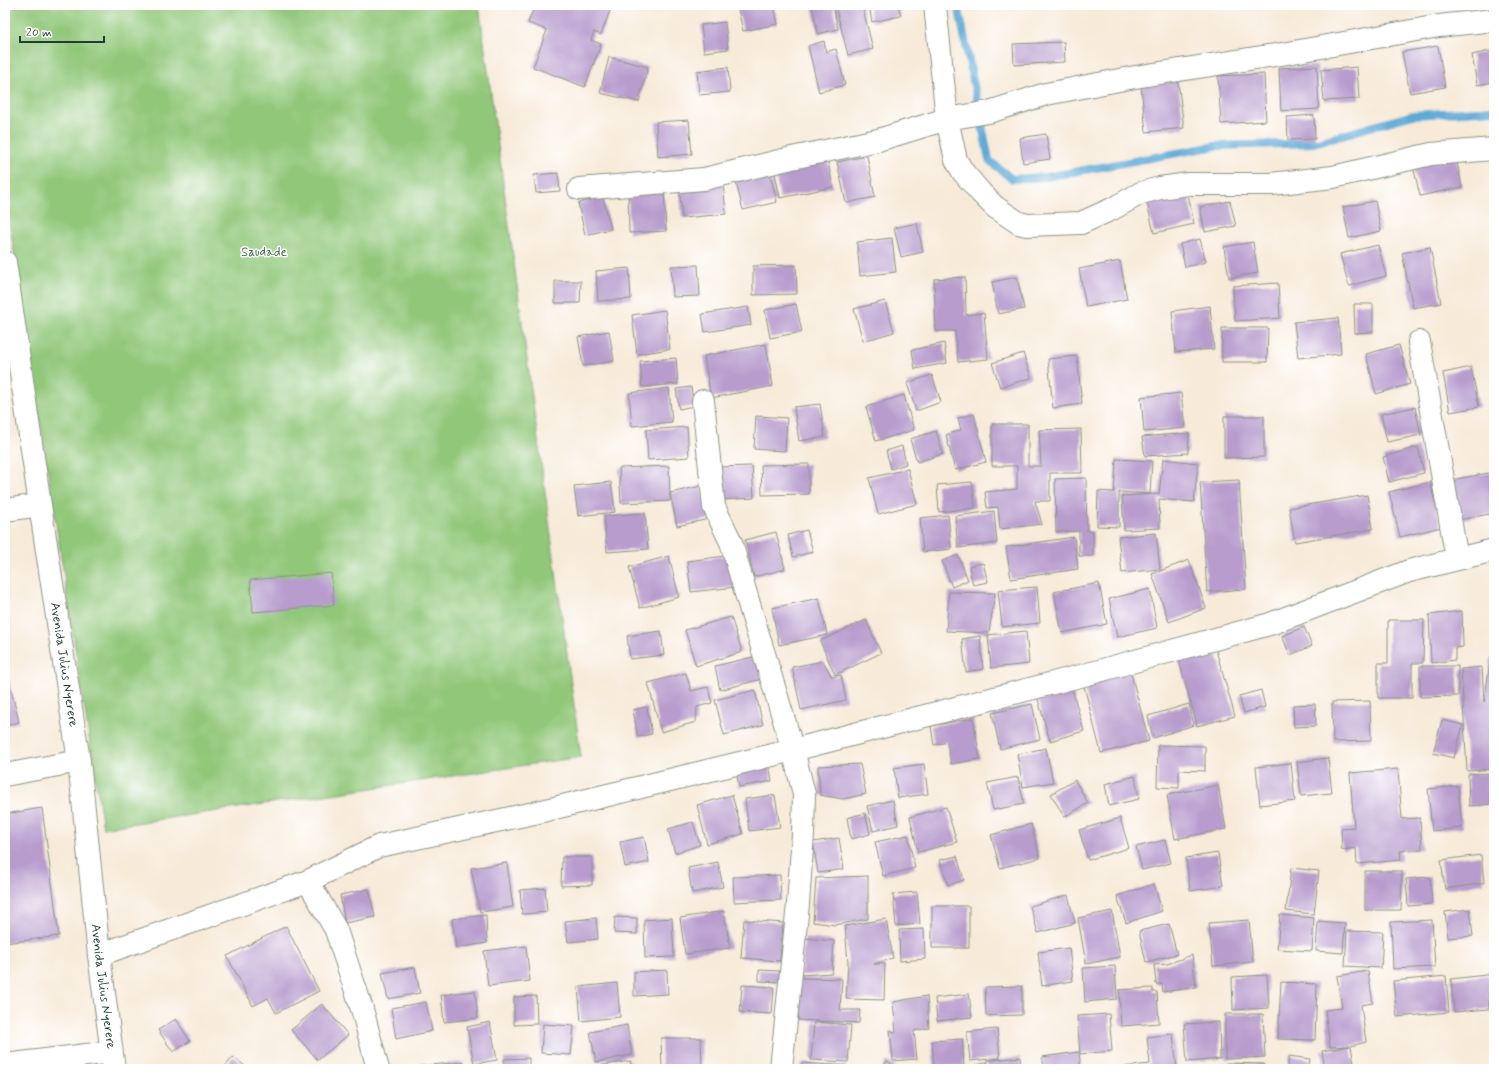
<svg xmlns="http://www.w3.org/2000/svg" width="1499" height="1074" font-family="Mynerve,sans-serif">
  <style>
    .green { fill: #91c779; stroke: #588256 }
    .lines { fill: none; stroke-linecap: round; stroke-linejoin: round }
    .stream { stroke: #5ea9d6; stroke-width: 8 }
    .building { fill: #b89cce }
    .minor-casing { stroke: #8b9486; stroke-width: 24 }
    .tertiary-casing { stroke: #8b9486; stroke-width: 24 }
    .minor { stroke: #fff; stroke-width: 22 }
    .tertiary { stroke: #fff; stroke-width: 22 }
    .labels { text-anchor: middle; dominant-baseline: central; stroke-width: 3; stroke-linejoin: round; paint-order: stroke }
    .park-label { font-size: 13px; fill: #416649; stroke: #fff }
    .street-label { font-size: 13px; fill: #1f3d34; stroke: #fff }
  </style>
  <rect width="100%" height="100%" fill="#fff"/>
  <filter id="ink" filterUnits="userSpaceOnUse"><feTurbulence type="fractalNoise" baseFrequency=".025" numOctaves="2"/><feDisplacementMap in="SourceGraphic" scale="8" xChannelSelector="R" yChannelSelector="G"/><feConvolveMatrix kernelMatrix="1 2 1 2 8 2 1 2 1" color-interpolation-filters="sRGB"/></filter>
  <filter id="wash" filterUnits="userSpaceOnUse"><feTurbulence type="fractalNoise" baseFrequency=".012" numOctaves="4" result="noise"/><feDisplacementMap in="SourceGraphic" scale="16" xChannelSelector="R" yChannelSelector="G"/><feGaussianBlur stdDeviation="0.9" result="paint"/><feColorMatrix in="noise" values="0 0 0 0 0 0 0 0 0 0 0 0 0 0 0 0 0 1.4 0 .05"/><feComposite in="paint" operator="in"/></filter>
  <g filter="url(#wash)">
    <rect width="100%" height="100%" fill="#f7ead8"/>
    <path class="green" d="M5 5H479L581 757 103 828 5 194Z"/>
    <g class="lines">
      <path class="stream" d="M958 5 989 160 1012 179 1046 177 1216 146 1314 143 1413 115 1494 110"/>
    </g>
    <g id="blocks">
      <path class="building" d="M535 5H612L601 35 594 32 591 40 601 44 585 87 533 67 547 30 528 23Z
        M737 5H774L778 24 743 31Z
        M812 5H833L838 29 818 34Z
        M835 5H862L873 49 848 55Z
        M869 5H898L901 16 872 22Z
        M725 22 728 49 704 52 701 25Z
        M824 41 826 52 836 49 845 85 819 92 808 46Z
        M1064 42 1065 62 1014 65 1013 44Z
        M1438 46 1445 87 1410 93 1402 52Z
        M1494 50V82L1477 85 1472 55Z
        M609 57 648 67 639 102 600 93Z
        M1317 66 1319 109 1281 111 1279 68Z
        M728 67 730 92 699 95 697 71Z
        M1357 67 1359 99 1324 101 1321 70Z
        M1177 74 1184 128 1146 132 1140 78Z
        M1264 74 1266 121 1221 124 1218 76Z
        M1314 115 1315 139 1288 140 1287 117Z
        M689 120 692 154 658 157 656 122Z
        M1046 134 1050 159 1023 163 1020 138Z
        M826 153 833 187 780 198 773 164Z
        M867 156 875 197 846 203 837 162Z
        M1456 157 1462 187 1420 196 1413 166Z
        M768 166 777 202 743 210 734 175Z
        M558 173 560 191 536 193 534 175Z
        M723 181 726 214 682 218 679 185Z
        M664 189 666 231 629 233 628 191Z
        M1187 189 1194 224 1154 233 1146 198Z
        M603 197 611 229 585 235 578 203Z
        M1230 201 1236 226 1205 232 1200 207Z
        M1375 201 1381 231 1349 238 1343 207Z
        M917 223 923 252 901 257 894 228Z
        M892 238 896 272 860 276 857 242Z
        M1200 239 1206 262 1185 267 1180 244Z
        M1253 242 1258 273 1229 278 1224 247Z
        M1378 245 1386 276 1349 286 1340 254Z
        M1430 247 1441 303 1413 308 1402 253Z
        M1120 261 1127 299 1086 307 1079 269Z
        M698 265 700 296 673 297 671 266Z
        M796 265 797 294 753 295V266Z
        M629 268 631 299 598 301 596 271Z
        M965 277 966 315 984 313 988 359 958 362 955 331H936L934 279Z
        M1017 277 1024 309 998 314 992 282Z
        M555 281H581L580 303H555Z
        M1278 283 1280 318 1235 321 1233 286Z
        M885 301 894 332 863 341 854 309Z
        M796 304 802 332 770 338 765 310Z
        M1354 304H1373V332L1355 333Z
        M1210 306 1214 349 1176 352 1172 311Z
        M748 307 751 325 705 332 702 314Z
        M665 310 670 349 637 354 632 315Z
        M1338 318 1341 354 1298 358 1294 322Z
        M1222 328H1268L1267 362H1222Z
        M609 331 614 361 583 366 578 337Z
        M944 343 947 363 915 369 912 350Z
        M766 344 773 386 711 398 704 356Z
        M1399 345 1410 384 1376 394 1366 354Z
        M1023 353 1031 378 1000 387 992 363Z
        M1077 356 1082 404 1053 408 1048 359Z
        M676 358 678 384 642 387 640 361Z
        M1471 367 1479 407 1450 412 1443 373Z
        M932 375 941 402 916 411 907 383Z
        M691 387 694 406 679 409 676 389Z
        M669 388 672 422 632 426 629 393Z
        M1181 393 1185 428 1144 432 1141 397Z
        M904 395 914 430 876 441 866 407Z
        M820 404 825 437 799 441 794 407Z
        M1415 407 1421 435 1387 442 1381 414Z
        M974 414 986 462 955 470 946 435 961 430 958 418Z
        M756 416 787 418 785 451 754 449Z
        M1224 416H1264V457L1224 458Z
        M992 424H1028V466H1041L1039 430 1081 429 1082 473H1050V501H1035L1042 524 1000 529 998 507 987 508 985 492 1017 489V466H992Z
        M687 427 689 457 648 460 646 430Z
        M936 431 943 454 917 462 910 439Z
        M1189 433 1188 453 1145 456 1142 437Z
        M902 446 906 464 891 469 886 451Z
        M1418 447 1424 473 1389 482 1383 457Z
        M1116 459 1152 461 1150 494 1119 492V527L1097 526 1098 491 1114 492Z
        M1163 459 1198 463 1194 502 1159 499 1160 528 1124 530 1122 496 1159 494Z
        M809 464V494L762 495 761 465Z
        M669 466 670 501 621 503 619 468Z
        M752 466 754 498 720 500 719 467Z
        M908 469 917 504 878 514 869 478Z
        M1494 472V513L1459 520 1452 480Z
        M1086 478 1087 531H1093V556H1079V531L1056 532 1055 479Z
        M1239 480 1246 589 1207 592 1200 482Z
        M611 482 615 512 578 516 574 486Z
        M972 482 975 508 939 512 937 485Z
        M1430 482 1441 527 1400 537 1389 492Z
        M701 486 709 519 677 526 670 493Z
        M1367 495 1373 529 1295 542 1289 508Z
        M994 511 997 543 958 548 955 516Z
        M645 513 648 549 607 552 604 516Z
        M948 515 951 549 923 552 920 518Z
        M807 530 813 552 793 557 788 535Z
        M776 532 785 569 754 577 745 540Z
        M1156 533 1160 569 1122 573 1118 537Z
        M1074 537 1078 569 1011 579 1006 547Z
        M733 555 736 587 691 592 687 561Z
        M958 555 968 580 952 587 942 561Z
        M669 556 679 597 640 608 629 567Z
        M1189 560 1206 608 1169 622 1152 574Z
        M983 563 988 582 973 585 969 566Z
        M331 573 334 605 253 612 250 580Z
        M1099 583 1107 624 1062 633 1054 592Z
        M1037 587 1040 623 1002 627 998 590Z
        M1150 589 1157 628 1117 637 1109 599Z
        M949 592 995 593 989 633 946 631Z
        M819 598 827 635 779 645 772 608Z
        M1462 611 1463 647 1455 648V660L1431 663 1429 615Z
        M731 617 742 652 696 666 685 630Z
        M866 620 881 653 835 675 820 641Z
        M1388 620H1424L1423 663H1412V698H1378V663H1388Z
        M1304 627 1312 646 1290 655 1282 636Z
        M661 631 664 655 630 659 627 636Z
        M1026 631 1029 664 991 668 988 635Z
        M980 636 983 669 966 672 962 639Z
        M1215 647 1235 716 1197 726 1178 657Z
        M757 656 762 679 720 690 715 666Z
        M1491 657 1494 658V769L1467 771 1461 669 1482 667 1484 702Z
        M823 661 832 677 841 675 846 700 801 710 792 667Z
        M5 665 19 722 5 726Z
        M1420 666H1458V696L1420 697Z
        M1130 670 1149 741 1101 753 1083 682Z
        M686 673 691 691 708 687 712 703 697 707 696 722 661 732 648 683Z
        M1070 682 1084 731 1050 741 1036 693Z
        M755 690 763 725 724 735 715 700Z
        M1261 690 1265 707 1244 713 1239 696Z
        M1370 701 1371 741 1333 742 1332 702Z
        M1032 704 1040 739 1000 749 992 713Z
        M1189 704 1194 725 1153 738 1148 716Z
        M1315 704 1316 726 1294 727 1293 705Z
        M647 707 652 734 638 737 633 710Z
        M973 718 980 759 951 764 947 742 934 745 931 726Z
        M1442 720 1463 725 1454 758 1433 753Z
        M1158 745 1205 746V771L1179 770V788L1157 787Z
        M1046 748 1053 782 1023 787 1017 754Z
        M1328 758 1332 793 1301 796 1297 762Z
        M1291 763 1295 801 1260 805 1256 767Z
        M769 764 772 781 739 787 736 770Z
        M860 764 866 794 843 799 820 795 818 766Z
        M924 764 928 794 898 798 894 768Z
        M1398 769 1402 819 1420 818 1422 849 1400 851 1401 860 1357 864 1356 848 1342 850 1341 828 1354 827 1350 773Z
        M1494 773V804L1469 806 1468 774Z
        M1135 776 1139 799 1109 806 1105 784Z
        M1018 777 1024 804 993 810 987 783Z
        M1075 780 1088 803 1064 817 1051 794Z
        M1218 785 1226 829 1175 839 1167 795Z
        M1458 786 1462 828 1432 831 1428 789Z
        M732 795 743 834 707 844 697 805Z
        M775 795 780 827 749 831 745 799Z
        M893 800 898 825 873 831 867 806Z
        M946 807 957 842 918 852 910 817Z
        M42 808 59 936 5 943V814Z
        M865 813 870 834 851 839 847 818Z
        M1120 818 1129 848 1088 860 1079 830Z
        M693 822 700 845 675 853 668 829Z
        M1031 824 1040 858 1000 868 991 835Z
        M908 835 915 868 883 876 875 842Z
        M644 837 649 862 625 867 620 842Z
        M839 838 844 869 818 873 813 842Z
        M1165 840 1171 863 1142 870 1136 847Z
        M1218 853 1223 886 1190 891 1186 858Z
        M1481 855 1484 883 1445 889 1441 860Z
        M957 856 964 880 948 885 940 860Z
        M562 857H592V885L561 886Z
        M718 862 723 887 692 893 688 868Z
        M507 863 513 907 480 912 471 868Z
        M1291 868 1319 871 1314 914 1286 911Z
        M1365 871H1402L1401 910H1365Z
        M780 875 781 900 734 902 733 877Z
        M868 876V919L835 925 813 922 816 878Z
        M1430 877 1432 904 1408 906 1406 879Z
        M1154 884 1162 911 1126 923 1117 896Z
        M545 888 547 912 522 914 520 890Z
        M369 889 375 917 345 923 340 895Z
        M917 892 920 924 896 926 893 894Z
        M1068 895 1075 923 1038 933 1030 906Z
        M932 906H969V948H932Z
        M1470 909 1473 936 1448 938 1445 912Z
        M724 911 730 948 685 954 680 918Z
        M1112 911 1120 957 1086 964 1078 918Z
        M486 915 487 943 456 948 452 919Z
        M1280 915 1314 918 1312 951 1277 949Z
        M615 917 637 918V934L614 933Z
        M596 918 598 939 568 942 565 921Z
        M672 918 674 957 645 958 644 920Z
        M886 919 893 958 874 964H885L884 1000 846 999 848 963 845 926Z
        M744 920 783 923 780 961 741 958Z
        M1249 920 1253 962 1213 966 1209 923Z
        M1432 920 1435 967 1393 969 1391 922Z
        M1318 921 1345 923 1343 953 1316 951Z
        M1169 924 1177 954 1146 962 1139 931Z
        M286 926 319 991 276 1013 268 998 253 1006 227 956Z
        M924 929 925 959 900 961 899 930Z
        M1347 931 1383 932 1381 968 1345 966Z
        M804 938 834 941 832 973 801 975Z
        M526 946 530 981 488 986 484 951Z
        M1069 948 1073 981 1042 986 1038 952Z
        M1192 955 1196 987 1163 992 1162 984H1156L1154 965 1167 964Z
        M1115 966 1117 999 1085 1002 1083 968Z
        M415 967 420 993 388 999 382 973Z
        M667 970 668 994 634 996V972Z
        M759 970 780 971V982L759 981Z
        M1368 971 1373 1003 1361 1005 1366 1042 1351 1046 1355 1069H1325L1322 1051 1350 1046 1330 1047 1325 1010 1342 1008 1337 976Z
        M1494 974V997L1488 998 1489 1009 1454 1012 1451 979Z
        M1267 975 1269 1008 1233 1010 1232 977Z
        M1446 976 1449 1012 1397 1017 1393 981Z
        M800 978 842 979 840 1010H860L859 1023 798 1020Z
        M1281 982 1317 984 1315 1040 1278 1039Z
        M617 983 620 1017 581 1021 578 987Z
        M742 985 774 987 772 1014 740 1012Z
        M1022 986V1015L986 1016 985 987Z
        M1153 988V992H1157L1159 1023 1121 1026 1119 990Z
        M475 991 478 1018 444 1022 441 995Z
        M969 994 972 1017 937 1021 935 998Z
        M536 996 537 1024 514 1025V997Z
        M927 996 929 1028 914 1031 917 1059 893 1061 890 1030 896 1033 893 1002Z
        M426 1002 432 1031 396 1039 391 1008Z
        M322 1004 348 1035 318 1060 291 1030Z
        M1109 1014 1112 1051 1080 1054 1077 1016Z
        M1225 1014H1263L1265 1057 1225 1059Z
        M176 1019 190 1041 173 1052 158 1030Z
        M490 1022 497 1060 474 1064 467 1027Z
        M814 1022 851 1025 848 1062 811 1060Z
        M1219 1022 1220 1059 1187 1062 1184 1024Z
        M543 1024 574 1026 571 1055 541 1053Z
        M627 1025 632 1055 596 1062 590 1032Z
        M997 1029 1000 1058 970 1061 967 1032Z
        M1173 1034 1177 1069H1123L1122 1067 1150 1064 1147 1037Z
        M661 1038H701L702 1069H662Z
        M962 1039 964 1065 934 1067 932 1041Z
        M1079 1052 1081 1069H1044L1042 1057Z
        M1289 1056 1310 1059 1308 1069H1287Z
        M233 1057 249 1069H223Z
        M1020 1057 1021 1069H988L987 1061Z
        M529 1058V1069H504V1059Z
        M631 1061 630 1069H597V1066Z
        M887 1061 899 1069H882Z
        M463 1062V1069H421L420 1066Z
        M802 1063 846 1066V1069H801Z
        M1226 1063 1264 1064V1069H1226Z
        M985 1064V1069H965V1067Z"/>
    </g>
  </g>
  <g filter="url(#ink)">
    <use href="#blocks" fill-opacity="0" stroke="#8b9486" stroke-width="1"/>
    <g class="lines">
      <g class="minor-casing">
        <path id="minor" d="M935 5 947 119 956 160 963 172 981 193 995 207 1019 223 1027 225 1081 223 1112 209 1141 193 1160 188 1188 184H1271L1333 177 1431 154 1494 149
          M579 189 704 179 792 158 878 140 947 119 989 112 1046 94 1135 77 1288 53 1439 26 1494 20
          M1419 342 1457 559
          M703 401 714 507 731 542 746 594 793 750 804 794 803 834 798 904 781 1069
          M5 510 40 505
          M5 775 79 761
          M308 881 336 930 362 1009 378 1069
          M99 955 308 881 379 846 534 813 793 750 1084 675 1270 624 1409 571 1494 550
          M5 1065 111 1052"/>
      </g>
      <g class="tertiary-casing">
        <g id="tertiary">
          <path id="s1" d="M5 262 40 505 79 761 99 955 114 1069"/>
        </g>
      </g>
      <use href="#minor" class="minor"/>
      <use href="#tertiary" class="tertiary"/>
    </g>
  </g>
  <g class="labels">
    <g class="park-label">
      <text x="264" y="252">Saudade</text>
    </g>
    <g class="street-label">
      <text stroke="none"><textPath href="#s1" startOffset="407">Avenida Julius Nyerere</textPath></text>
      <text stroke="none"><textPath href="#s1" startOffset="731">Avenida Julius Nyerere</textPath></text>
    </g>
  </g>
  <rect width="1499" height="1074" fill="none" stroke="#fff" stroke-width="20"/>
  <path d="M20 36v6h84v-6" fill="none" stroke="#1f3d34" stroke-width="2"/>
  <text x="26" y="36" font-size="12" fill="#1f3d34" stroke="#ffffff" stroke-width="3" paint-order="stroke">20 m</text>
</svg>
